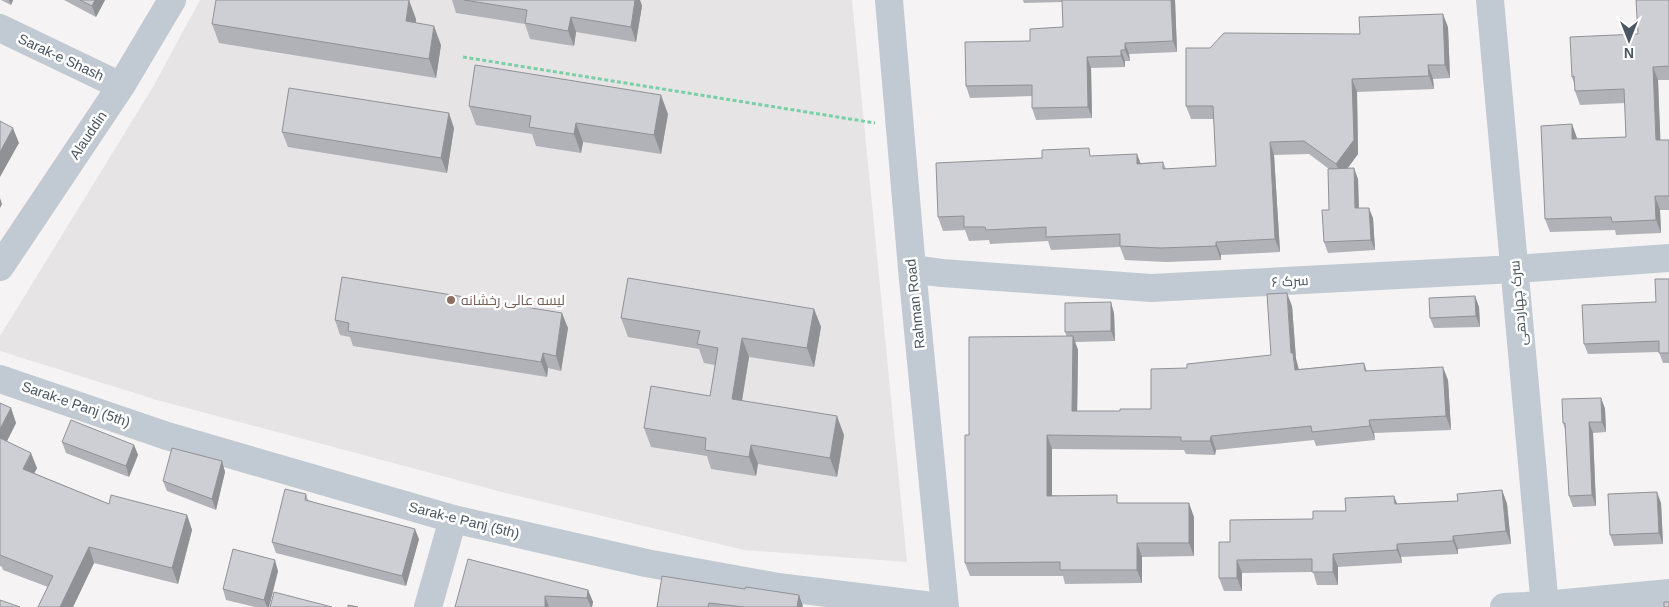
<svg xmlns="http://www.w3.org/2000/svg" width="1669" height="607" font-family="Arial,Cairo,sans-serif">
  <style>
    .education { fill: #e6e4e5 }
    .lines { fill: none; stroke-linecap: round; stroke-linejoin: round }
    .path { stroke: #7ad0a6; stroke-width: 3; stroke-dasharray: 4 2.5; stroke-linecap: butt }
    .minor { stroke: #c1cad2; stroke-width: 28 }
    .wall { fill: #b0b2b7 }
    .shaded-wall { fill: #909195 }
    .building { fill: #cdcfd5; stroke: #909195 }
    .education-dot { fill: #8d6e63; stroke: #fff; stroke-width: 2 }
    .labels { text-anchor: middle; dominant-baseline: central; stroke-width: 5; stroke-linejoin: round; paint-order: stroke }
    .street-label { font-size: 14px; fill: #4a5661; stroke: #fff }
    .education-label { font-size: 14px; fill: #785e54; stroke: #fff; text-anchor: start }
  </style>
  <rect width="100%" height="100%" fill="#f5f3f3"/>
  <path class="education" d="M200 0H852L907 562 744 550 502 492 157 400 0 351V336L153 87Z"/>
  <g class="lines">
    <path class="path" d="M463 57 875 123"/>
    <path class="minor" d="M889 0 912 269 945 607
      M1490 0 1545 607
      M0 28 121 86
      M0 267 121 86 172 0
      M912 269 942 273 1151 288 1515 269 1669 258
      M0 379 167 436 453 519 646 563 778 587 940 607
      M428 607 453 519
      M1504 607 1545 605 1669 593"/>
  </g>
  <path class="wall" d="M1 0H13L11 5Z
    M64 0H105L96 17Z
    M452 0H640L642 6 636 42 576 32 574 46 530 39 525 24 456 13Z
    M1023 0H1175L1177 52 1129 54 1130 61H1125V67L1091 68 1092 118 1036 120 1032 108V96L970 98 966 86 1030 41 1063 27V2L1024 3Z
    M1669 0V80H1658L1660 140H1669V210H1660L1661 233 1616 235 1615 230 1550 232 1545 219 1577 138V139L1626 137 1625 103 1580 105 1575 91V86L1572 77 1638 34Z
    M416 19V23L441 45 436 78 219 43 212 24Z
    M1448 27 1450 78 1433 79 1434 89 1357 92 1358 154 1348 168 1358 179 1359 208 1373 218 1375 250 1328 253 1324 242 1329 210V169L1309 154 1274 155 1280 252 1221 255V260L1166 262 1125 260 1120 247 1051 250 1048 241 990 244 989 240 969 241 965 230 943 231 938 217 1092 156 1140 163 1163 162 1166 169 1216 166 1214 119H1191L1186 106 1210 48 1360 34Z
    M469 106 668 114 661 154 583 142 581 153 536 146 532 134 476 125Z
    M454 128 447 173 288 147 282 132Z
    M1669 279V363H1663L1659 352 1588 354 1584 344 1656 302Z
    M1475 296 1479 307 1480 327 1434 328 1430 318Z
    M1292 306 1296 359 1299 369 1364 363 1367 371 1448 380 1451 430 1374 433 1375 440 1316 446 1314 440 1216 450 1215 455 1186 454 1184 450 1052 449V495L1120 503 1194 517V556L1142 557V583L1065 584 1063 576H970L965 563 969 435 1067 337 1065 332 1114 313 1115 341 1075 342 1078 350 1077 411H1120L1151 409 1187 368 1271 355Z
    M814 309 821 327 814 367 749 357 742 401 844 435 837 477 758 464 756 476 711 469 707 456 651 447 644 428 710 396 715 365 704 363 699 349 628 337 621 318Z
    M335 320 568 328 561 371 548 368 547 377 353 346 350 337 340 335Z
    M1601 398 1605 409 1606 432 1593 433 1596 506 1573 507 1569 496 1566 432 1563 423Z
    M0 403 11 408 16 423 7 441 37 468 34 473 109 504 187 515 192 530 178 584 94 563 73 607H38L48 587 3 570 2 567 0 566Z
    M62 442 134 445 138 455 129 477 66 453Z
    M222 461 225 472 216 510 167 491 163 481Z
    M1502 490 1507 504 1511 544 1458 549V554L1401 557 1402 563 1338 567V585H1317L1313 572 1242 573V591H1224L1219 578 1230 542 1313 519 1346 511 1394 496 1397 504 1458 501Z
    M306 494 308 500 419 539 406 586 276 553 272 542Z
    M1661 503 1663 544 1614 546 1610 535Z
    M278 571 269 607H255L226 600 223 589Z
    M662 576 803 606 802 607H657Z
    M588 590 593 602 592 607H455Z"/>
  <path class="shaded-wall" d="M9 0H13L11 5Z
    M95 0H105L96 17 92 6Z
    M409 0 416 19 413 40 406 21Z
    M635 0H640L642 6 636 42 631 27Z
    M1171 0H1175L1177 52 1173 41Z
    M1443 14 1448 27 1450 78 1445 65Z
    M571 17 576 32 574 46 568 31Z
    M434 26 441 45 436 78 429 59Z
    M1125 43 1129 54 1130 61 1125 50Z
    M1121 50 1125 61V67L1121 56Z
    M1087 57 1091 68 1092 118 1088 107Z
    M1428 65 1433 79 1434 89 1429 76Z
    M1653 67 1658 80 1661 154 1656 140Z
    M1352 79 1357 92 1358 154 1341 177 1336 164Z
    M661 95 668 114 661 154 654 135Z
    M449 113 454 128 447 173 441 158Z
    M576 123 583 142 581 153 574 134Z
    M1572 124 1577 138V153L1572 139Z
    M13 128 19 143 0 177V152Z
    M1270 142 1274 155 1280 252 1275 239Z
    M1137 154 1142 167 1137 164Z
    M1354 168 1358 179 1359 219 1355 208Z
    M1655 196 1660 210 1661 233 1656 220Z
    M0 198 2 204 0 208Z
    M1369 208 1373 218 1375 250 1371 240Z
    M1216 242 1221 255V260L1216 246Z
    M1287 293 1292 306 1296 359 1298 367 1300 383 1295 370 1291 353Z
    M1475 296 1479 307 1480 327 1476 316Z
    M1111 302 1114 313 1115 341 1111 331Z
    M814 309 821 327 814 367 807 348Z
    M562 313 568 328 561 371 556 356Z
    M1073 336 1078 350 1077 424 1072 411Z
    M742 338 749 357 739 418 732 399Z
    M543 353 548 368 547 377 541 362Z
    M1443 367 1448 380 1451 430 1446 416Z
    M1601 398 1605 409 1606 432 1602 422Z
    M11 408 16 423 2 451 0 446V429Z
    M837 416 844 435 837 477 830 458Z
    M1369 420 1374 433 1375 440 1370 426Z
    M1589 422 1593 433 1596 506 1592 495Z
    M1047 435 1052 449V509L1047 496Z
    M1211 436 1216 450 1215 455 1210 441Z
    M134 445 138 455 129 477 126 466Z
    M751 445 758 464 756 476 749 457Z
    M31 453 37 468 29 484 23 469Z
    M222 461 225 472 216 510 212 499Z
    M1502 490 1507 504 1511 544 1506 531Z
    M1657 492 1661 503 1663 544 1659 533Z
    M1394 496 1399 509 1395 504Z
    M1189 503 1194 517V556L1189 543Z
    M187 515 192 530 178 584 172 568Z
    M415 529 419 539 406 586 402 576Z
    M1453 536 1458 549V554L1453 541Z
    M1137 543 1142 557V583L1137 570Z
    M1397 544 1401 557 1402 563 1397 550Z
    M89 547 94 563 73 607H60Z
    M1333 554 1338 567V585L1333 572Z
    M275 560 278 571 269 607H267L264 600Z
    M1237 560 1242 573V591L1237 578Z
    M588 590 593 602 592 607H591L587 598Z
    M799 595 803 606 802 607H797Z
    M545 596 549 607H545Z"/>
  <path class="building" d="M80 0H95L92 6Z
    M216 0H409L406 21 434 26 429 59 212 24Z
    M464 0H635L631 27 571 17 568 31 525 23 527 10Z
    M1062 0H1171L1173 41 1125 43V50H1121V56L1087 57 1088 107 1032 108V85L966 86 965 42 1030 41V29L1063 27Z
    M1636 0H1669V66L1653 67 1656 140H1669V196H1655L1656 220 1612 222 1611 217 1545 219 1541 126 1572 124V139L1626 137 1624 89 1575 91 1574 76 1572 77 1570 37 1638 34Z
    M1443 14 1445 65H1428L1429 76 1352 79 1354 140 1336 164 1304 141 1270 142 1275 239 1216 242V246L1161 248 1120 246V234L1046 237V227L986 230 985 227H964V216L938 217 936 163 1042 158V150L1089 148 1090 156 1137 154V164L1163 162V169L1216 166 1213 106H1186V48H1210L1224 33 1360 34 1359 17Z
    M475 65 661 95 654 135 576 123 574 134 529 127 531 116 469 106Z
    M289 88 449 113 441 158 282 132Z
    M0 121 13 128 0 152Z
    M1354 168 1355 208H1369L1371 240 1324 242 1322 210H1329L1328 169Z
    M342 277 562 313 556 356 543 353 541 362 348 331 349 323 335 320Z
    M628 278 814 309 807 348 742 338 732 399 837 416 830 458 751 445 749 457 705 450 706 438 644 428 651 386 710 396 718 348 697 344 700 331 621 318Z
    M1655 279H1669V353H1659V341L1584 344 1582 305 1656 302Z
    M1287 293 1291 353H1293L1295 370 1364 363 1365 371 1443 367 1446 416 1369 420 1370 426 1312 432 1311 426 1211 436 1210 441H1181V437L1047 435V496L1117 495V503H1189V543H1137V570H1060V562L965 563V435H969V337L1073 336 1072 411H1120V409H1151V369L1187 368V364L1271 355 1267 294Z
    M1475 296 1476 316 1430 318 1429 298Z
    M1111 302V331L1065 332V303Z
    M1601 398 1602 422H1589L1592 495 1569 496 1565 423H1563L1562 399Z
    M0 403 11 408 0 429Z
    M71 420 134 445 126 466 62 442Z
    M0 438 31 453 23 469 109 504 111 495 187 515 172 568 89 547 60 607H38L53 576 0 555Z
    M172 448 222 461 212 499 163 481Z
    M285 489 306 494 305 500 415 529 402 576 272 542Z
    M1502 490 1506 531 1453 536V541L1397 544V550L1333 554V572H1312V559L1237 560V578H1219V542H1230V520L1313 519V511H1346L1345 498 1394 496 1395 504 1458 501 1457 494Z
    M1657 492 1659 533 1610 535 1608 494Z
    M233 549 275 560 264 600 223 589Z
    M468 559 588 590 587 598 545 596V607H455Z
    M662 576 745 589 746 587 799 595 797 607H744L709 603 708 607H657Z
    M274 592 332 607H270Z
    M0 600 20 607H0Z
    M1664 602H1669V607H1664Z
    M348 605 358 607H348Z"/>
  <circle class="education-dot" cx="451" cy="300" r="5"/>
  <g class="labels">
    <g class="street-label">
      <text transform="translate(61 57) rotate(25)">Sarak-e Shash</text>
      <text transform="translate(88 135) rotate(-56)">Alauddin</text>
      <text transform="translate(1290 281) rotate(-3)">سرک ۶</text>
      <text transform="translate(1518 303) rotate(-95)">سرک چهاردهی</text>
      <text transform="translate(915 304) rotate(-96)">Rahman Road</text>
      <text transform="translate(76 404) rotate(19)">Sarak-e Panj (5th)</text>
      <text transform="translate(464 520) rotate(14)">Sarak-e Panj (5th)</text>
    </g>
    <g class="education-label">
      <text x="461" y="300">لیسه عالی رخشانه</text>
    </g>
  </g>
  <g transform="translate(1629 40) rotate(180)" stroke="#ffffff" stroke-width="4" paint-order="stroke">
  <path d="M0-4L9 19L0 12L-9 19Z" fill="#4a5661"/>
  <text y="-8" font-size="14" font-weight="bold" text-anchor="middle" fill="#4a5661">N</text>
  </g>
</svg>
